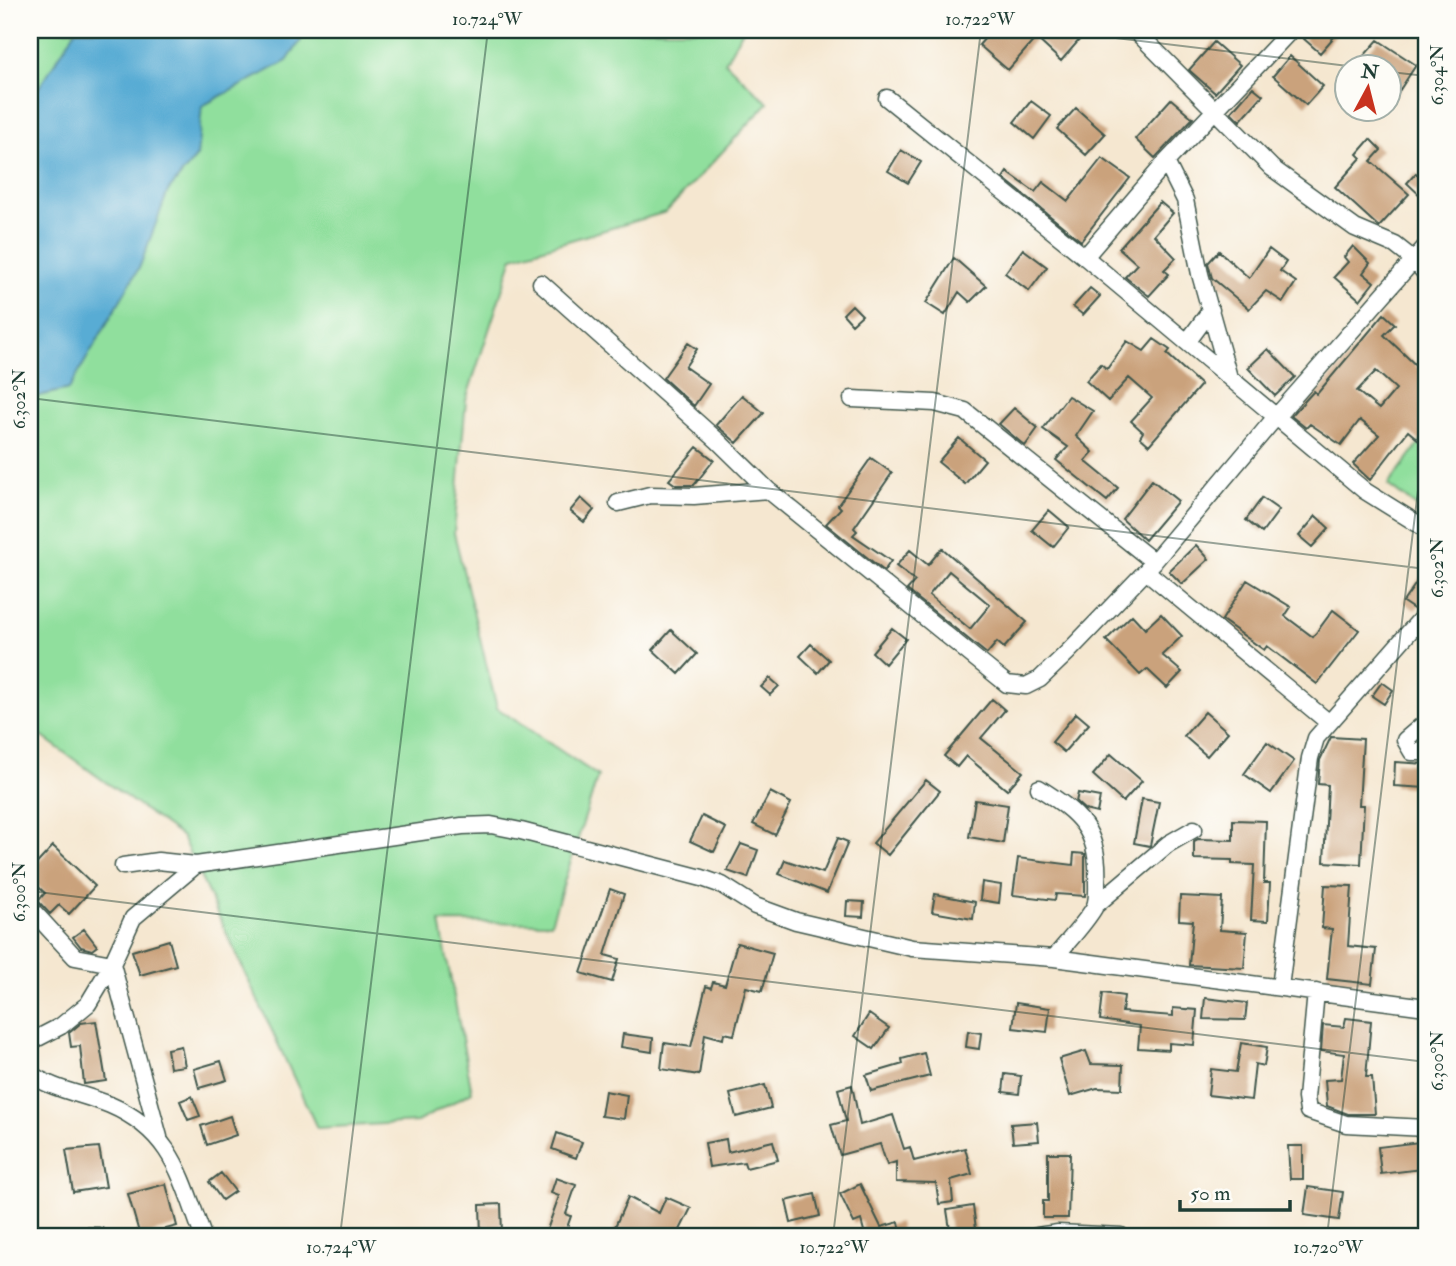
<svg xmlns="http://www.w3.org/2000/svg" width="1456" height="1266" font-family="'IM FELL Double Pica',serif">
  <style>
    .green { fill: #90df9d; stroke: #588e68; stroke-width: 2 }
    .water { fill: #59acd4; stroke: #3c7484; stroke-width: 2 }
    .building { fill: #caa27c; fill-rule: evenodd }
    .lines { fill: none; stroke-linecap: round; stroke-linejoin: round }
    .minor-casing { stroke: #3f564b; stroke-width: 19 }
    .minor { stroke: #fff; stroke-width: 16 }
    .ticks { fill: none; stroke: #1f3d34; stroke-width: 2; stroke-opacity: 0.45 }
    .neatline { fill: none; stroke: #1f3d34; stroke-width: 2.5 }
    .ticks-label { font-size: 18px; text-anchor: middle; fill: #1f3d34 }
  </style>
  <rect width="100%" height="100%" fill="#fdfcf7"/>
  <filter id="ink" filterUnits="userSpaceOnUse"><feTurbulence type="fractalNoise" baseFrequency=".0143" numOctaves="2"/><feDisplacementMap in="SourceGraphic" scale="14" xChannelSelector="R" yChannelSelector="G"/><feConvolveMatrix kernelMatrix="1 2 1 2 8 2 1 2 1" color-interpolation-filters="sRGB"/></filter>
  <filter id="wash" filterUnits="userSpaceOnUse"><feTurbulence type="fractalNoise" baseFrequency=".00686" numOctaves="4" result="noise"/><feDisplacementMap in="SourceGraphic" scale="28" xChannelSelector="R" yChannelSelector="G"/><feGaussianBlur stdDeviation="1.57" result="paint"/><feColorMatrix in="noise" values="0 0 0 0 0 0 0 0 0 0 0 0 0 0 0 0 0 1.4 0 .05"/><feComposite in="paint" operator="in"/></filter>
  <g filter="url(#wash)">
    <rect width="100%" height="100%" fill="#f5e7d0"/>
    <path class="green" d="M30 30H743L725 62 768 103 666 212 513 257 466 400 454 533 497 708 598 776 551 923 440 922 472 1092 417 1122 317 1128 182 837 40 735 30 737Z
      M1426 435V514L1388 485Z"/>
    <path class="water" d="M76 30H308L287 61 202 106 197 156 168 191 140 266 69 389 30 398V101Z"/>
    <g id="blocks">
      <path class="building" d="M992 30H1070L1081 38 1061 61 1036 38 1008 70 979 45Z
        M1312 30H1340L1320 53 1304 39Z
        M1378 40 1416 65 1390 105V66H1355Z
        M1214 42 1240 65 1215 93 1189 70Z
        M1290 56 1323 86 1306 105 1273 76Z
        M1253 87 1263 95 1240 121 1231 112Z
        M1171 99 1193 118 1155 158 1135 139Z
        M1031 101 1051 116 1034 139 1014 122Z
        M1076 108 1105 134 1086 155 1057 129Z
        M1370 139 1381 150 1371 161 1409 194 1379 227 1335 187 1361 158 1357 154Z
        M901 150 921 162 908 183 888 171Z
        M1102 158 1130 178 1081 241 1003 178 1007 172 1035 192 1043 182 1068 201Z
        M1416 173 1426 182V201L1407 183Z
        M1160 202 1173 213 1154 235 1176 258 1164 270 1169 274 1149 296 1125 277 1137 264 1119 248Z
        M1353 246 1370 263 1363 273 1374 282 1360 300 1334 277 1348 262 1344 257Z
        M1023 249 1047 267 1029 291 1005 273Z
        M1269 249 1286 262 1280 271 1296 282 1283 302 1266 291 1249 309 1212 278 1208 263 1219 251 1249 278Z
        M954 258 986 286 970 302 959 292 945 315 926 303Z
        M1090 288 1100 296 1083 315 1073 307Z
        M852 305 862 315 852 324 843 314Z
        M1384 314 1395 324 1384 335 1426 375V432L1420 441 1408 431 1370 480 1353 464 1379 435 1360 420 1341 445 1310 424 1306 428 1291 416 1314 391 1317 394ZM1376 371 1396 389 1379 409 1357 391Z
        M1154 339 1170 350 1167 354 1201 385 1149 445 1140 437 1143 432 1131 421 1152 398 1129 378 1108 401 1086 381 1101 364 1107 369 1127 341 1144 351Z
        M688 343 697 349 685 367 709 384 694 406 663 378Z
        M1268 349 1295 377 1275 396 1248 368Z
        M742 395 764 413 737 443 716 425Z
        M1068 396 1093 411 1076 436 1093 452 1085 461 1118 488 1107 501 1056 460 1068 447 1043 429Z
        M1014 408 1038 428 1025 446 999 424Z
        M959 438 985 460 965 484 938 462Z
        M697 447 714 460 694 485H676L669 480Z
        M871 458 892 473 854 528 857 531 853 535 891 561 884 571 826 524 841 508 838 505Z
        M1152 480 1178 501 1145 540 1122 519Z
        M581 498 594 510 584 522 570 511Z
        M1262 498 1279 510 1262 533 1246 520Z
        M1049 510 1069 527 1053 547 1032 530Z
        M1316 516 1329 528 1312 547 1299 536Z
        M1196 545 1209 559 1182 584 1169 571Z
        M942 548 1027 622 1004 648 997 642 987 654 907 590 915 581 896 566 910 550 928 565ZM949 571 990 605 970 629 929 595Z
        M1426 569V599L1415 610 1403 602Z
        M1247 580 1291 607 1285 616 1313 637 1333 610 1359 630 1317 684 1267 646 1264 650 1222 620Z
        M1161 614 1182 636 1162 655 1182 672 1167 688 1147 669 1140 675 1106 640 1132 615 1145 629Z
        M892 628 906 639 885 664 872 652Z
        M671 630 697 654 679 674 653 650Z
        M811 644 829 660 818 673 800 656Z
        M770 678 779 686 770 695 761 687Z
        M1382 682 1393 690 1384 704 1372 696Z
        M992 699 1005 710 981 738 1023 772 1007 790 966 756 957 767 944 756Z
        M1205 712 1228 732 1207 756 1184 736Z
        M1076 713 1089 724 1064 752 1052 742Z
        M1331 737 1363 739 1359 805H1364L1361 864 1324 862 1328 785 1318 784 1320 760Z
        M1267 742 1294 761 1271 793 1244 774Z
        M1111 754 1142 781 1123 802 1093 775Z
        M1395 762 1426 764V788L1394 786Z
        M926 780 940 791 888 855 873 843Z
        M770 792 791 803 775 835 753 824Z
        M1078 793 1100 797 1097 813 1085 810 1076 802Z
        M1142 799 1159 802 1150 846 1134 843Z
        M975 800 1008 805 1003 843 969 837Z
        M702 816 726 828 714 852 690 841Z
        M1233 820 1266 821 1264 883H1270L1268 921 1251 920 1254 865 1232 864V860L1194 859V841L1198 839 1233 840Z
        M838 838 848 842 827 893 779 874 785 860 823 873Z
        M741 844 758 850 748 878 727 871Z
        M53 846 95 886 69 914 59 905 50 914 38 901 45 893 30 879V871Z
        M1074 853 1085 854V896L1056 894 1055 900 1013 895 1018 858 1073 865Z
        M982 882 1001 885 999 903 980 900Z
        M1325 885 1352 886 1348 946 1376 949 1372 984 1327 979 1332 929 1322 928Z
        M610 889 624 894 605 955 619 959 612 982 581 973Z
        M935 894 975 902 973 919 932 912Z
        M1180 896 1222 898 1220 930 1247 932 1244 968 1189 965 1193 921 1179 920Z
        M847 901 864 902 863 917 846 916Z
        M84 929 97 946 92 950 81 947 73 937Z
        M169 940 176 965 140 975 132 951Z
        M737 943 773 953 762 991 746 987 734 1035 724 1033 723 1039 705 1034 699 1075 661 1069 664 1043 691 1047 706 986 711 988 713 982 725 985Z
        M1103 993 1124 996 1122 1012 1173 1016V1008L1197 1010 1194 1045 1169 1043V1050L1138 1048 1140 1026 1100 1020Z
        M1205 998 1247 1003 1245 1020 1203 1019Z
        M1016 1003 1050 1008 1047 1032 1013 1028Z
        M869 1014 889 1028 874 1049 855 1036Z
        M1346 1018 1371 1021 1366 1077H1372L1375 1114H1348L1327 1106 1325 1080 1341 1079 1344 1054 1321 1051 1323 1025 1344 1027Z
        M96 1021 106 1081 84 1084 80 1046 71 1047 69 1033 81 1023Z
        M968 1031 981 1033 979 1049 966 1047Z
        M623 1034 653 1038 652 1052 621 1047Z
        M1241 1043 1267 1047 1264 1066 1255 1064 1251 1100 1208 1095 1211 1069 1236 1072Z
        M181 1046 185 1066 170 1068 167 1049Z
        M1086 1051 1091 1064 1123 1065 1122 1089 1097 1088 1070 1096 1059 1059Z
        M924 1053 930 1076 871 1091 866 1075 903 1064 902 1059Z
        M221 1061 227 1080 199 1088 194 1069Z
        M1005 1074 1021 1076 1019 1094 1003 1092Z
        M765 1085 771 1108 736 1117 730 1094Z
        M852 1085 860 1125 893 1115 904 1149 910 1147 914 1161 965 1148 972 1174 951 1180 953 1202 939 1204 936 1183 896 1182V1162L887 1165 880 1144 840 1155 831 1125 846 1121 838 1089Z
        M605 1091 627 1095 624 1119 601 1116Z
        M192 1096 200 1116 188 1120 180 1101Z
        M230 1116 236 1135 207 1145 201 1126Z
        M1037 1122 1039 1141 1013 1143 1011 1124Z
        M557 1133 582 1142 576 1158 552 1149Z
        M726 1139 728 1152 773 1141 778 1160 746 1168 744 1162 709 1167 705 1143Z
        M1419 1142 1422 1169 1381 1174 1378 1147Z
        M1288 1146H1303V1179H1290Z
        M99 1147 106 1187 73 1192 66 1150Z
        M1048 1153H1070L1068 1218H1043V1201H1048Z
        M221 1173 235 1191 222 1200 209 1182Z
        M556 1178 576 1185 566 1214 571 1216 564 1236 547 1230 559 1196 551 1193Z
        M166 1184 177 1226 140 1236 128 1194Z
        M860 1184 881 1227 899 1222 902 1236H861L864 1231 861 1220 854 1223 840 1194Z
        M1308 1187 1343 1192 1339 1220 1304 1215Z
        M815 1194 820 1216 791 1223 786 1201Z
        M628 1197 659 1213 666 1197 691 1208 677 1236H665L645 1229 642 1236H623L613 1231Z
        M501 1204 502 1234 481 1235 480 1205Z
        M973 1206 977 1236H951L947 1210Z"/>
    </g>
  </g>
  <g filter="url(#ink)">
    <use href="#blocks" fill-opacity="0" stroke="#3f564b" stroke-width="2"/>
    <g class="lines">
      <g class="minor-casing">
        <path id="minor" d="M1135 30 1272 168 1355 228 1395 245 1414 260 1426 274
          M1291 30 1166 162 1085 257 1365 491 1426 529
          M887 98 1085 257
          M1166 162 1185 200 1200 274 1228 374
          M541 283 718 441 768 490 997 676 1007 684 1026 686 1040 679 1068 652 1146 571 1275 418 1426 246
          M1188 341 1211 310
          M852 399 935 403 965 411 1154 562
          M618 503 650 495 694 496 768 490
          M1146 571 1328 722
          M1426 722 1405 740 1412 752H1426
          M1039 788C1079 813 1100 831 1097 881 1097 889 1098 901 1094 908 1083 926 1067 942 1054 958
          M123 866 158 861 196 865
          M1096 905 1168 844 1194 829
          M30 908 75 957 112 964 159 1137
          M1280 987 1310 758 1316 738 1426 613
          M1316 992 1306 1098 1308 1111 1346 1124 1426 1128
          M30 1042 61 1026 88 1004 112 964 133 918 196 865 462 826 491 825 521 831 702 878 722 885 755 906 796 921 912 948 1054 958 1426 1007
          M30 1074C54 1090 84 1094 110 1105 173 1132 181 1178 203 1236
          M30 1235 99 1236
          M1037 1236 1058 1233 1121 1236"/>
      </g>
      <use href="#minor" class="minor"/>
    </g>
  </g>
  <path class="ticks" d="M1049 30 1348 66M1390 72 1426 76M30 398 1426 569M30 891 1426 1062M340 1236 488 30M833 1236 981 30M1327 1236 1426 425"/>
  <rect width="1456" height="1266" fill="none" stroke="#fdfcf7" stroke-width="77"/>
  <g transform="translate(1368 88) rotate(7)"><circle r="33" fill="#fdfcf7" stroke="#a4b0a9" stroke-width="2"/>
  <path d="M0-5L12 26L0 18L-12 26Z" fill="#c8321e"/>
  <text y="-10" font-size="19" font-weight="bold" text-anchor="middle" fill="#1f3d34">N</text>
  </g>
  <path d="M1180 1200v10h110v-10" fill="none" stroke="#1f3d34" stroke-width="3.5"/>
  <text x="1190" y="1200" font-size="21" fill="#1f3d34" stroke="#fdfcf7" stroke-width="5" paint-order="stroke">50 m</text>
  <rect x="38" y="38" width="1380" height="1190" class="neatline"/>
  <g class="ticks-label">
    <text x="487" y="25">10.724°W</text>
    <text x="980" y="25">10.722°W</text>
    <text transform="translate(1437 75) rotate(-90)" y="6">6.304°N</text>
    <text transform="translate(19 399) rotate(-90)" y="6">6.302°N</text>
    <text transform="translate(1437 568) rotate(-90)" y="6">6.302°N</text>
    <text transform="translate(19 892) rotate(-90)" y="6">6.300°N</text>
    <text transform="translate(1437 1061) rotate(-90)" y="6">6.300°N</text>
    <text x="341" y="1253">10.724°W</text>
    <text x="834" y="1253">10.722°W</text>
    <text x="1328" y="1253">10.720°W</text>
  </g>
</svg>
